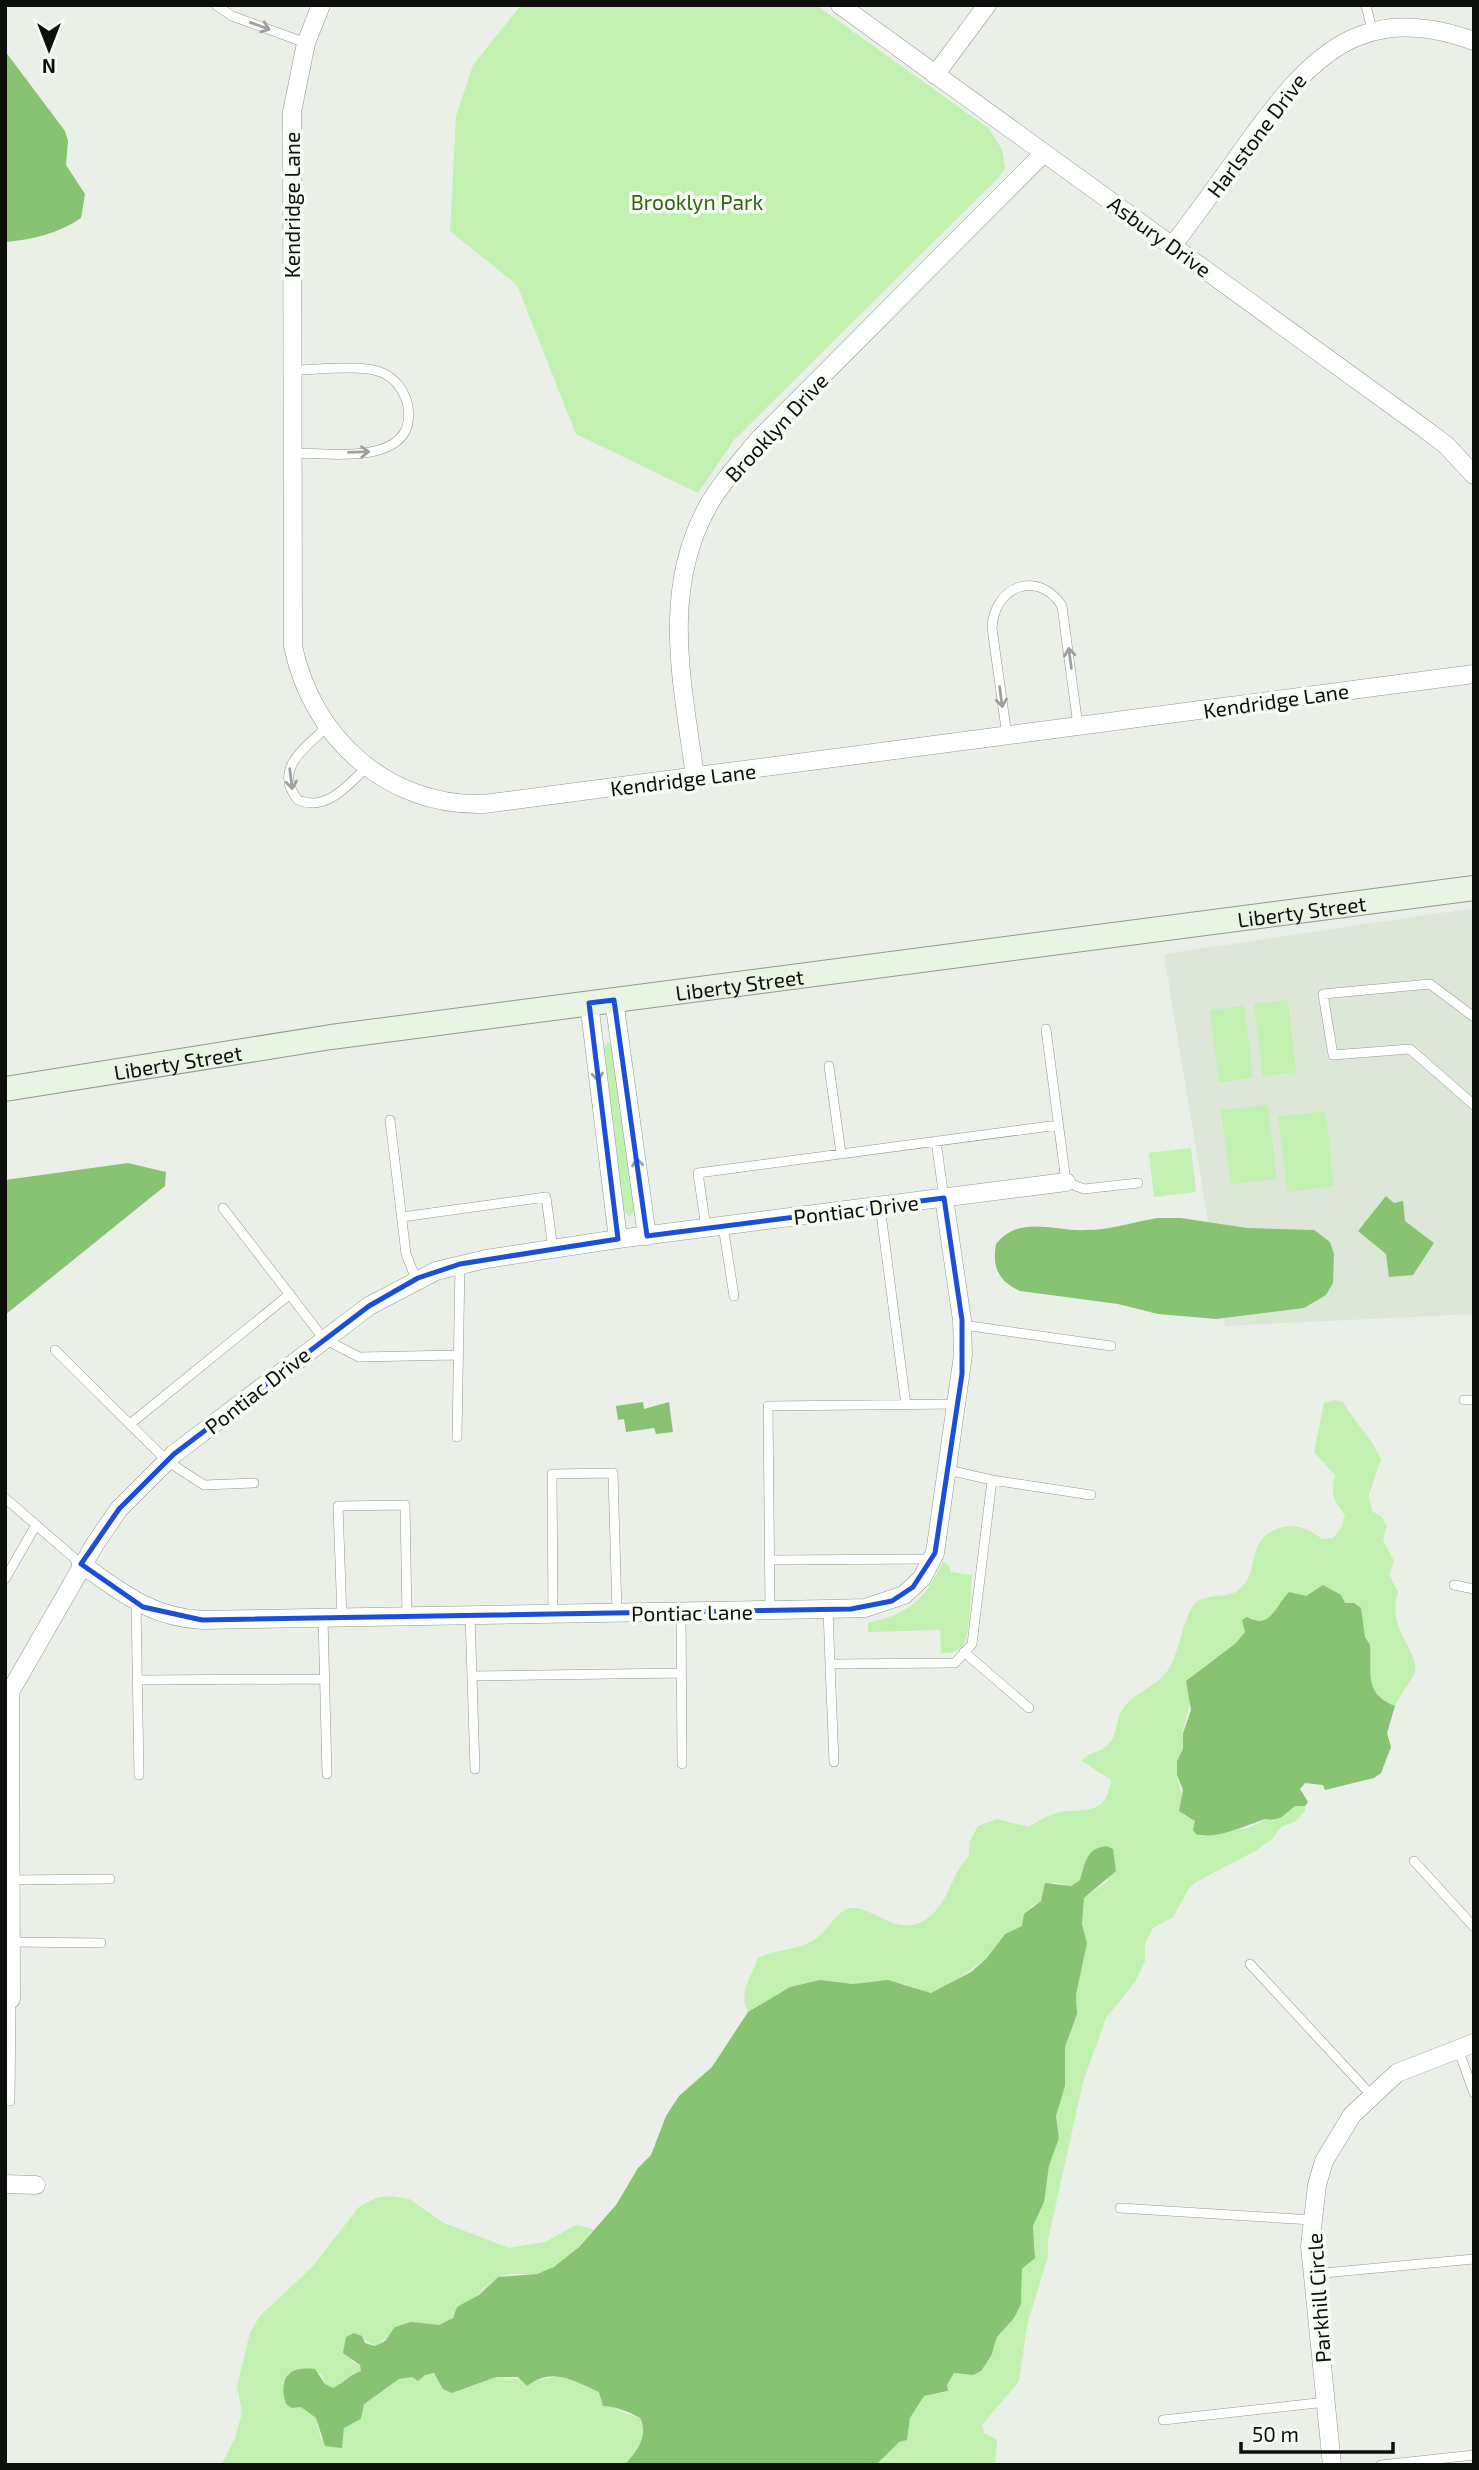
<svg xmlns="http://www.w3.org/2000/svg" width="1479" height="2470" font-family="'Exo 2',sans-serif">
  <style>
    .built { fill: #dce7d8 }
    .green { fill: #c1f0b0 }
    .water { fill: #87c372 }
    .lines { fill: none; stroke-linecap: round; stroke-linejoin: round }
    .lane-casing { stroke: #929890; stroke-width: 10 }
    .street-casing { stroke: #929890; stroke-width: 19 }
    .secondary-casing { stroke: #929890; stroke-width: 26 }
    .lane { stroke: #fff; stroke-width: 9 }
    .street { stroke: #fff; stroke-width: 18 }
    .secondary { stroke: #e8f5e3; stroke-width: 24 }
    .oneway { stroke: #9e9f9e }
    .marked { fill: none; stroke: #1d4ed8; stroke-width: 5; stroke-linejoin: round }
    .labels { text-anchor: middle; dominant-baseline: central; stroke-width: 7; stroke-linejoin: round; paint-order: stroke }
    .street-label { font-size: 21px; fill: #0d0f0c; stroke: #f7fdf5 }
    .park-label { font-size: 21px; fill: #2e6513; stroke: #f7fdf5 }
  </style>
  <rect width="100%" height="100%" fill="#eaf0e8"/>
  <path class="built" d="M1474 908V1314L1225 1326 1164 954Z"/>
  <path class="green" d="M521 5H816L988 128 1002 149 1005 168 999 177 734 440 698 493 576 434 517 285 450 231 456 116 473 65Z
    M1288 1000 1296 1072 1263 1076 1254 1004Z
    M1244 1006 1253 1078 1219 1082 1210 1010Z
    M608 1042 614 1046 634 1211 630 1217 624 1211 603 1049Z
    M1268 1105 1277 1179 1231 1184 1221 1110Z
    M1325 1111 1334 1186 1288 1192 1278 1117Z
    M1191 1148 1196 1192 1154 1197 1149 1153Z
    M1334 1400 1343 1402C1355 1423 1372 1438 1381 1459L1369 1495 1372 1511 1382 1517 1387 1526 1383 1540 1394 1561 1389 1574 1398 1592C1386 1630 1420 1652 1415 1672 1412 1680 1399 1696 1395 1706 1360 1692 1375 1667 1366 1641 1358 1617 1342 1600 1323 1585L1306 1596 1282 1599C1276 1615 1264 1626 1247 1617L1242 1620 1245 1632 1236 1643 1186 1681C1194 1710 1186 1709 1183 1734 1182 1739 1184 1745 1183 1750 1180 1758 1177 1762 1177 1771 1177 1791 1193 1817 1202 1836L1248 1828 1266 1819 1274 1821 1295 1806H1305V1811L1296 1821 1281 1827 1272 1839 1257 1850 1196 1882 1188 1890 1173 1917 1153 1928 1145 1944V1961L1135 1982 1106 2018 1083 2082 1048 2240V2256L1027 2325 1019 2381 982 2425 984 2433 997 2440 995 2465H876L899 2442 907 2440 910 2418 924 2396 947 2392V2385L954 2373 973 2375 994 2347 997 2337 1014 2318 1022 2291V2269L1028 2265 1035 2252 1033 2226 1044 2202 1049 2166 1059 2138 1056 2116 1065 2086V2047L1077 2014 1076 1995 1087 1943 1082 1924 1084 1898 1108 1881 1106 1846C1086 1848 1085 1864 1080 1880L1071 1886 1052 1882 1041 1901 1031 1907 1022 1927 1005 1934 986 1959 945 1988 930 1993 904 1984H853L820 1980 790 1987 748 2012C738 1992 751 1978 758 1958 778 1948 800 1951 818 1937 829 1929 838 1907 854 1908 878 1909 899 1940 929 1917 950 1900 951 1874 969 1856L970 1841 978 1826 997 1819 1029 1827C1036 1822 1044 1817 1053 1814 1082 1805 1105 1821 1111 1780L1082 1761C1088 1751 1098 1754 1107 1746 1118 1735 1115 1724 1121 1712 1131 1693 1156 1688 1168 1670 1180 1653 1183 1613 1197 1602 1210 1592 1228 1600 1241 1588 1257 1573 1249 1546 1269 1533 1288 1521 1306 1526 1322 1539L1333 1538 1341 1528 1345 1515C1333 1501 1331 1493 1335 1475L1314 1452 1324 1403Z
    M943 1562 948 1564 951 1572 972 1575C970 1590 971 1637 962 1647 956 1653 948 1653 941 1653L940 1630 868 1632V1623C911 1613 923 1601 943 1562Z
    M390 2196 409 2199 444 2223 509 2248 545 2242 576 2225 593 2229C579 2248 559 2270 534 2274 523 2275 505 2272 497 2278 477 2292 464 2314 442 2324 431 2328 421 2321 410 2323 395 2326 387 2340 375 2346L354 2333 351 2361 360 2365 362 2371C349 2375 344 2383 333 2388L325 2384 321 2373H289L283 2383 286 2404 292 2408 301 2407 316 2418 321 2440 343 2442 344 2428 361 2419 364 2404 373 2395 383 2391 399 2379 435 2373 452 2393 496 2377 534 2381 562 2375 600 2392 601 2400 621 2412 640 2418C649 2435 637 2452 624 2465H221L235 2438 242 2413 237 2386 250 2332 260 2316 312 2267 359 2207 376 2198Z"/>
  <path class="water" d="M5 51 65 131 68 141 66 165 85 194 81 218C60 233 31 240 5 242Z
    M128 1163 166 1172 165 1186 5 1315V1180Z
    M1386 1196 1394 1203 1403 1201 1405 1221 1434 1243 1413 1275 1389 1277 1386 1254 1358 1231Z
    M1157 1218H1181L1247 1228 1314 1230 1330 1242 1334 1254 1333 1283 1326 1295 1304 1308 1216 1319 1158 1314 1118 1304 1020 1291C998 1281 992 1267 996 1244 1019 1214 1056 1232 1087 1230 1110 1230 1134 1222 1157 1218Z
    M643 1402 644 1409 669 1402 673 1432 656 1434 654 1428 626 1432 624 1419 618 1420 616 1406Z
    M1323 1585 1341 1595 1345 1603H1354L1361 1608 1365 1637 1370 1645C1372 1672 1363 1693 1395 1706L1387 1733 1391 1747 1381 1773 1374 1778 1325 1790 1323 1785 1305 1783 1300 1789 1308 1802 1305 1806H1295C1284 1814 1281 1822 1265 1819 1246 1825 1218 1840 1196 1834L1193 1830 1195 1821 1179 1811 1183 1790 1177 1775V1761L1183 1749V1733L1191 1710 1186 1681 1236 1643 1245 1632 1242 1620 1247 1617C1271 1630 1276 1605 1289 1592L1306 1596Z
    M1106 1846 1113 1849 1116 1871 1084 1898 1082 1924 1087 1943 1076 1995 1077 2014 1065 2047V2086L1056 2116 1059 2138 1049 2166 1044 2202 1033 2226 1035 2258 1022 2269 1021 2304 1014 2318 997 2337 991 2356 981 2371 973 2375 954 2373 947 2385 948 2391 924 2396 910 2418 907 2440 899 2442 876 2465H624C637 2452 649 2435 640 2418 630 2412 614 2406 603 2406L599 2392C574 2381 553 2366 527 2386L518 2377H496L452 2393 443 2389 434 2373 425 2375 418 2381 412 2377 399 2379 364 2404 361 2419 344 2428 342 2448 325 2446 316 2418 301 2407 292 2408 286 2404C278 2378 288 2366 315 2369L325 2384 333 2388C344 2383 349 2375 361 2371L360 2365 343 2353 346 2337 354 2333 362 2336 365 2343 375 2346 385 2341 395 2327 411 2322 439 2325 453 2318 457 2307 479 2295 498 2277 537 2274 554 2267 579 2247 616 2205 638 2168 651 2155 666 2116 679 2096 712 2067 748 2012 790 1987 820 1980 853 1984 888 1980 931 1993 971 1972 986 1959 1005 1934 1022 1926 1024 1914 1041 1901 1045 1883 1071 1886 1080 1880C1085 1864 1086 1848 1106 1846Z"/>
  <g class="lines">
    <g class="lane-casing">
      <path id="lane" d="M216 5 232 16 306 43
        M1366 5 1372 30
        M292 370C316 370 363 364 383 373 396 379 406 393 408 407 417 467 328 453 292 453
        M327 727C306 747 272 769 298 800 326 812 347 786 366 768
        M1007 736 992 628C994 586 1038 569 1062 606L1078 726
        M1474 1017 1430 984 1323 994 1333 1055 1410 1049 1474 1105
        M1046 1029 1066 1182 1084 1189 1138 1183
        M829 1066 841 1154
        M390 1120 406 1254 416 1279
        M936 1141 944 1198
        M880 1206 906 1405
        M223 1208 324 1339 359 1357 457 1355
        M402 1217 546 1197 553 1249
        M723 1226 734 1296
        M706 1228 698 1173 1058 1125
        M963 1325 1111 1346
        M55 1350 167 1461 204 1485 254 1483
        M1464 1400H1474
        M130 1424 290 1294
        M457 1437 460 1264
        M992 1480 1091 1495
        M5 1498 81 1564
        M770 1560 932 1559
        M5 1579 36 1525
        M1454 1585 1474 1589
        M136 1602 139 1775
        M828 1609 830 1664 955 1663 972 1644 992 1480 948 1470
        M770 1610 768 1406 956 1404
        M681 1612 682 1764
        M553 1614 552 1474 613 1473 617 1613
        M470 1615 475 1769
        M323 1618 327 1774
        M342 1618 338 1506 405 1505 407 1617
        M964 1652 1029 1708
        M830 1664 834 1762
        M472 1676 681 1673
        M137 1680 325 1679
        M1414 1861 1474 1927
        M10 1880 110 1879
        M11 1942 101 1943
        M1250 1964 1372 2096
        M1458 2049 1474 2093
        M10 2101 11 1999
        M1120 2208 1312 2220
        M1313 2274 1474 2259
        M1163 2420 1326 2402
        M1381 2465 1474 2455"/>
    </g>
    <g class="street-casing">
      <path id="street" d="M321 5 306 43 292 112 293 646C312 738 388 807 484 804L1474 674
        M840 5 1422 427 1446 445 1474 475
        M935 75 987 5
        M1173 245C1199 211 1224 176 1249 141 1310 57 1361 0 1474 41
        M695 777C683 685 660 592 708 506 722 481 742 460 760 438L1043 154
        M614 1000 647 1236
        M589 1003 618 1239
        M81 1564C123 1593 150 1617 202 1620L828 1609 865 1608 904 1595 922 1578 935 1553 963 1355 962 1320 944 1198
        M5 1999H11L10 1692 95 1544 119 1509 174 1454 369 1306 436 1271 486 1259 618 1239 1066 1182
        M5 2184 36 2185
        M1332 2465 1310 2246 1317 2185 1324 2161 1352 2115 1397 2073 1474 2043"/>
    </g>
    <g class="secondary-casing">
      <g id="secondary">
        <path id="s1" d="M5 1089 331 1037 1474 888"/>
      </g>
    </g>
    <use href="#lane" class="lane"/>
    <use href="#street" class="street"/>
    <use href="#secondary" class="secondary"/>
  </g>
  <defs><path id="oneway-shaft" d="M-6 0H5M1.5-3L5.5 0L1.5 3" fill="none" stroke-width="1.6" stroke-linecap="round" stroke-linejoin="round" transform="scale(1.75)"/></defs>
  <g class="oneway">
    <use href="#oneway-shaft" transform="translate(260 26) rotate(20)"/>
    <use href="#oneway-shaft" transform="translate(359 452) rotate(-2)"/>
    <use href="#oneway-shaft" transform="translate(1070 658) rotate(-97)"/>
    <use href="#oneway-shaft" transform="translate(1001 697) rotate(82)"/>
    <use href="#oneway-shaft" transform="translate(291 779) rotate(83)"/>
    <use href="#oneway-shaft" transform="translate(597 1071) rotate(83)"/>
    <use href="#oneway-shaft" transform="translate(638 1168) rotate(-98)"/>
  </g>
  <path class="marked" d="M614 1000 647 1236 944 1198 962 1320V1374L935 1553 913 1587 892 1601 851 1609 202 1620 143 1607 81 1564 119 1509 174 1454 369 1306 418 1278 460 1264 618 1239 589 1003Z"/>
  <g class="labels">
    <g class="street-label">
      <text transform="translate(1256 135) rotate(-53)">Harlstone Drive</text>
      <text transform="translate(291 205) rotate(-90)">Kendridge Lane</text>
      <text transform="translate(1160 236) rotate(36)">Asbury Drive</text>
      <text transform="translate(776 427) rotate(-47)">Brooklyn Drive</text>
      <text transform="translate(1276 700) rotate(-8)">Kendridge Lane</text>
      <text transform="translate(683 779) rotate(-7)">Kendridge Lane</text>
      <text stroke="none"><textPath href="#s1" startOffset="1309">Liberty Street</textPath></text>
      <text stroke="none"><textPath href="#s1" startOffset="742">Liberty Street</textPath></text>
      <text stroke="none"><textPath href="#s1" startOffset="175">Liberty Street</textPath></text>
      <text transform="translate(856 1209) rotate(-7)">Pontiac Drive</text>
      <text transform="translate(257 1390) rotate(-38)">Pontiac Drive</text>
      <text transform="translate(692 1612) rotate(-1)">Pontiac Lane</text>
      <text transform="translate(1318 2298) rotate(-94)">Parkhill Circle</text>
    </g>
    <g class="park-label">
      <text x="697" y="201">Brooklyn Park</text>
    </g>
  </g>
  <rect width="1479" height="2470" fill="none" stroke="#0d0f0c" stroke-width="14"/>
  <g transform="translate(49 49) rotate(180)" stroke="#f7fdf5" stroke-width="5" paint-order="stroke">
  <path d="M0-5L12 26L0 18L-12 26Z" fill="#0d0f0c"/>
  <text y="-10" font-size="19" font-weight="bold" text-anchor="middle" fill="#0d0f0c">N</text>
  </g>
  <path d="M1241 2442v10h152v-10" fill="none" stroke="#0d0f0c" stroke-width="3.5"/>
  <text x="1252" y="2442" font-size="21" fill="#0d0f0c" stroke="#f7fdf5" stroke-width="5" paint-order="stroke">50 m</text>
</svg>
